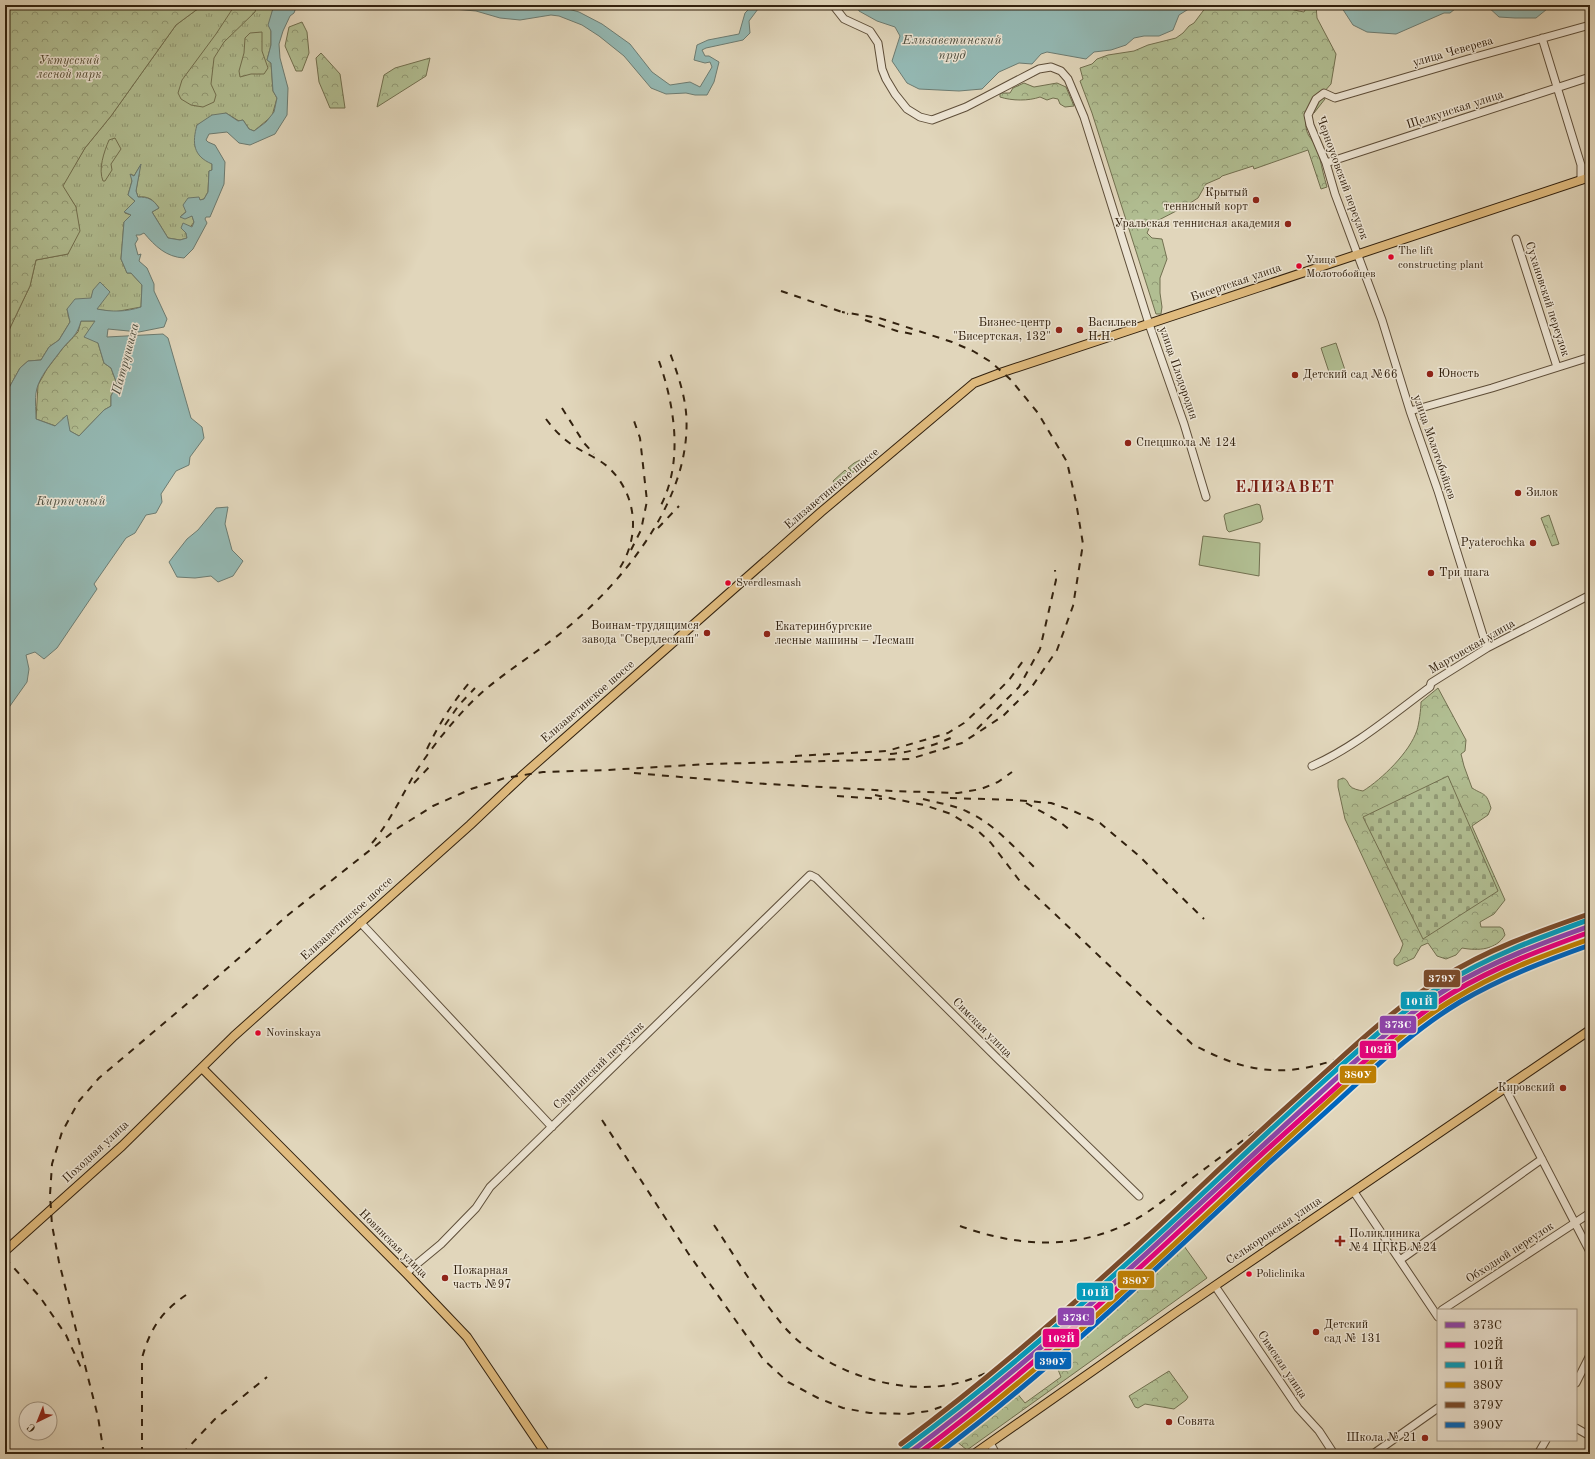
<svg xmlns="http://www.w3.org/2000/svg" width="1595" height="1459" font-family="'Old Standard TT',serif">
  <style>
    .grass { fill: url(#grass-tufts); stroke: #727050 }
    .forest { fill: url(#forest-crowns); stroke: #727050 }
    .cemetery { fill: url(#cemetery-stones); stroke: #727050 }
    .pitch { fill: #b1be92; stroke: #727050 }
    .water { fill: #94b9b4; stroke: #6d7c72; fill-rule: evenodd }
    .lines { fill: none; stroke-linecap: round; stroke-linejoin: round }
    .minor-casing { stroke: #5e4e39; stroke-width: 9 }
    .major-casing { stroke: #32210e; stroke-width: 10 }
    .minor { stroke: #ece4d3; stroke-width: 7 }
    .major { stroke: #e0bb7e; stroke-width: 8 }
    .rail { stroke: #32210e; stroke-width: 2; stroke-dasharray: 7 7; stroke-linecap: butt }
    .rail-1-casing { stroke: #ece4d3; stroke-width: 8 }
    .rail-2-casing { stroke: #ece4d3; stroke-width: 8 }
    .rail-3-casing { stroke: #ece4d3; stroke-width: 8 }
    .rail-4-casing { stroke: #ece4d3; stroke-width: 8 }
    .rail-5-casing { stroke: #ece4d3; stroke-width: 8 }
    .rail-6-casing { stroke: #ece4d3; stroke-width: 8 }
    .rail-1 { stroke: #8e44ad; stroke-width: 5 }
    .rail-2 { stroke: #e5007d; stroke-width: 5 }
    .rail-3 { stroke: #059bbb; stroke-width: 5 }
    .rail-4 { stroke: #bc7e04; stroke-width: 5 }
    .rail-5 { stroke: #7a4b2a; stroke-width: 5 }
    .rail-6 { stroke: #0065bd; stroke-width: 5 }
    .poi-dot { fill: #8f2418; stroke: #ece4d3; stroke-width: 1.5 }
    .bus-dot { fill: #e4002b; stroke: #ece4d3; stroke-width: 1.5 }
    .labels { text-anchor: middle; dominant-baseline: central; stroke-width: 3; stroke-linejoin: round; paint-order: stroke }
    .bus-label { font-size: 11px; fill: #32210e; stroke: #ece4d3; text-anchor: start }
    .street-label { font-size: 12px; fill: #32210e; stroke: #ece4d3 }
    .park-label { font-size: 12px; font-style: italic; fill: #52482f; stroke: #ece4d3 }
    .poi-label { font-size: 12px; fill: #32210e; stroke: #ece4d3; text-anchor: start }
    .water-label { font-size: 13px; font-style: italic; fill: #4f4f40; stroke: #ece4d3 }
    .district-label { font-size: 16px; font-weight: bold; letter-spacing: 1px; fill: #7a1f14; stroke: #ece4d3 }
    .line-badge { stroke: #ece4d3; stroke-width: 1.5 }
    .badge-label { font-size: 11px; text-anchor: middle; font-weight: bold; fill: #fff }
  </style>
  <defs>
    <pattern id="grass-tufts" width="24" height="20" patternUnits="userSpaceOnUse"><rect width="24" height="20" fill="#b1be92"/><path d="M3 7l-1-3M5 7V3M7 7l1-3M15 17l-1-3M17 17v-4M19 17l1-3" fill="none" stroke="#919a76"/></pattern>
    <pattern id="forest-crowns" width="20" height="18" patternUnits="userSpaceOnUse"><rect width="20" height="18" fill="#b1be92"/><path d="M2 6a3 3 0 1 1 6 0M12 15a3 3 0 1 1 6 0" fill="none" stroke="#919a76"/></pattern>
    <pattern id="cemetery-stones" width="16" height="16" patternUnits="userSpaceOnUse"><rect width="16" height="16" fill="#b1be92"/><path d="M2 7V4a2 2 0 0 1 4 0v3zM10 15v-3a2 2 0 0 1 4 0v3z" fill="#919a76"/></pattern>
  </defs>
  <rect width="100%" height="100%" fill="#e1d6bb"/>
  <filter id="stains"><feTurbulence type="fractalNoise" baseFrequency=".005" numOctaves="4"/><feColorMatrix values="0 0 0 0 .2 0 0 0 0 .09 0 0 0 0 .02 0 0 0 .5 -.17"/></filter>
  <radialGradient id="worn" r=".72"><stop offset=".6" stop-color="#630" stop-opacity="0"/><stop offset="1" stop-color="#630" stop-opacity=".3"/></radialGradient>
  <path class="grass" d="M203 5H274L269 25 271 31V45L267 60 271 63 273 91 277 98 272 116 254 131 249 129 243 120 239 121 226 113 197 125 212 164V170L209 171 208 192 204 199 200 200 181 216H192L194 222 186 233 187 238 180 240 168 238 152 212 159 208C153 199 148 196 138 197L136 191 140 166 134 176 131 174 132 181 128 195 135 201 125 213 131 215 124 222 121 259 127 273H131L142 285 141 307 114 312 96 309 91 299 67 309 70 322 59 340 49 347 41 360 28 361 20 368 5 395V335L9 330 30 286 36 260 68 254 76 207 62 186 85 148 111 116 176 25Z
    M860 460 864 463 836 487 833 481 845 470 848 473 851 470 848 468 854 463Z"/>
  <path class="forest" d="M5 5H203L176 25 111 116 85 148 63 186 76 207 80 231 68 254 36 260 30 286 9 330 5 335Z
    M235 5H257L255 12 224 42 214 58 211 84 216 95 214 102 203 107 191 105 181 99 178 93 182 80 216 34Z
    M1198 5H1285L1294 10 1304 12 1308 5H1316L1317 18 1336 54 1331 84 1323 93 1325 99 1314 113 1312 110 1305 114C1306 121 1305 130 1309 136 1314 143 1319 150 1320 159 1322 168 1324 177 1327 187L1321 189 1308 150 1254 169 1253 166 1222 176 1220 178 1206 184 1198 198 1184 207 1151 224 1147 233 1152 238 1162 239 1167 259 1160 278V293L1162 307 1161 314H1156L1092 113 1080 81 1083 79 1080 68 1092 64 1097 59 1108 55 1134 51 1148 45 1176 38 1183 33 1189 26 1194 23 1206 7H1198Z
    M302 22 307 32 309 53 302 71H296L285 46 289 27Z
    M262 32V51L268 68 264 74H251L240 77 239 71 244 53 245 38 250 33Z
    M321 53 340 74 345 108H330L319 82 316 58Z
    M430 58 426 76 377 107 384 75 395 68Z
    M1024 83 1034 87 1057 83 1066 87 1074 106 1065 107 1060 104 1058 99 1053 98 1047 100 1040 97C1029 101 1012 101 1000 97V93H1010L1013 88Z
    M115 138 121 149 111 164 112 170 105 181H103C98 169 104 152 109 140Z
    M81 321H96L98 343 104 363 111 368 117 384 111 396V406L104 410 79 436 70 431 36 419 38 385 47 369 63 348 78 332Z
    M1549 515 1559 544 1552 546 1541 518Z
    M1438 688 1466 740 1465 751 1461 754 1464 766 1472 788C1485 796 1486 792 1491 808L1488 815 1472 826 1505 900 1494 914 1480 922 1481 927H1500L1503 929 1505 935C1496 950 1478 951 1462 948L1456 955 1446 959 1437 956 1428 943 1421 946 1414 958 1397 966 1394 964V959L1400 952 1403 944 1345 819 1338 787V780L1343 778C1348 780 1347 782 1350 786 1353 789 1358 790 1363 791 1382 779 1410 752 1417 730 1419 724 1421 709 1421 702Z
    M1179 1239 1207 1278 967 1450 956 1441 986 1404 1011 1386 1025 1403 1061 1377 1055 1362 1079 1323 1127 1286Z
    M1169 1371 1188 1397 1186 1400 1174 1409 1145 1404 1138 1408 1135 1407 1129 1396Z"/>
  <path class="cemetery" d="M1448 776 1498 891 1423 939 1363 817Z"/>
  <path class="pitch" d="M1336 343 1346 373 1331 378 1321 348Z
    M1257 504 1260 505 1263 519 1261 522 1229 532 1227 530 1224 516 1225 514Z
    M1203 536 1260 543 1259 576 1199 565Z"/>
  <path class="water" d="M274 5H297L294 13 290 16 283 31 279 44 280 58 288 88 287 115 275 134 250 145 239 143 227 132 209 134 206 140 208 142 215 145 225 162 224 184 210 217H206L205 219 207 223 193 249 184 258C166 257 155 246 144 233L140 235H136L138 239 135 244 138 255 141 254 139 261 147 268 154 284V291L167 319 164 327 139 332 108 329 107 337 163 334 168 338 191 418 202 427 204 438 190 457 189 465 176 471 161 494 162 502 156 513 146 515 135 533 126 538 94 584 97 589 57 648 44 659 35 652 26 655 29 669 27 682 5 713V395L20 368 28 361 41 360 49 347 59 340 70 322 67 309 75 299 91 298 93 290 100 282 110 292 97 309C112 312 126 312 141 307L142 285 131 273H127L121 259 124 222 131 215 124 212 135 201 128 195 132 181 130 174 134 176 141 164 136 191 138 197C148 197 153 199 159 208L152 212 168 238 180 240 187 238 186 233 181 228 183 223 192 227 194 222 192 216 185 219 180 217 186 212 183 205 188 198 199 197 200 200 204 199 208 192 209 171 212 170V164C193 156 192 143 197 125L212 115 226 113 238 121 243 120 249 129 254 131 266 122 274 112 277 98 273 91 271 63 267 60 271 45V31L268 25ZM81 321H95L84 337 98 343 104 363 111 368 117 384 111 396V406L104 410 79 436 70 431 67 415 55 426 36 419C36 409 34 395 38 385 43 372 54 360 62 349 72 337 77 336 81 321Z
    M427 5H529L537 7 554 5 579 12 602 24 630 44 652 72 670 85 690 82 700 87 712 67 710 62 705 63 694 60 697 45 708 40 739 34 745 13 753 5H761L749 21 750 33 743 40 706 48 702 50 705 56H709L719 62 714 82 707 95H695L686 93 666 94 651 88 624 56 599 36 582 25 559 16 551 15 520 20 500 18 476 11 431 7Z
    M857 5H1195L1179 15 1173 30 1159 36H1144L1134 38 1126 45 1111 50 1094 52 1086 59 1047 52 1041 54 1032 64 1019 63 999 72 982 89 959 91 919 89 907 83 892 61 900 36 895 27 877 21 859 11Z
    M1340 5H1460L1450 13H1444L1396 34 1367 32 1353 25Z
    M1486 5H1552L1536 18H1515L1499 17Z
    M228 507 225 524 232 550 243 561 233 576 218 582 211 576 195 578 177 577 169 562 187 539 198 530 216 508Z"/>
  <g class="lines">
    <g class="minor-casing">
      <path id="minor" d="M833 5 844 19 870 31 878 43 882 69 886 79 895 94 907 109 920 117 932 120 966 107 1039 69 1051 67 1061 71 1068 79 1084 117 1149 324 1184 424 1206 497
        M1542 38 1581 165V180
        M1326 163 1590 77
        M1516 239 1557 367
        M1410 411 1492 388 1590 357
        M1487 648 1438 491 1410 411 1382 320 1335 194 1326 163 1310 125 1308 115 1316 99 1324 93 1335 98 1468 59 1590 25
        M1312 766C1355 747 1392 715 1430 687L1431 683 1487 648 1590 595
        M360 922 552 1127
        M1505 1088 1590 1252
        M1354 1192 1438 1317
        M1400 1260 1542 1159
        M406 1273 441 1244 476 1208 490 1187 810 875 816 878 996 1057 1139 1196
        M1215 1286 1298 1408 1319 1431 1334 1454
        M1442 1310 1590 1213
        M1576 1383 1590 1355
        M1576 1428 1590 1436
        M990 1443 996 1454
        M1373 1454 1438 1408
        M1538 1454 1546 1440"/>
    </g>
    <g class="major-casing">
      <path id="major" d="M202 1068 406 1273 467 1337 546 1454
        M5 1251 122 1146 234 1036 470 825 524 774 821 512 974 383 1003 372C1199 307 1394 243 1590 177
        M974 1454 1178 1311 1590 1030"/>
    </g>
    <use href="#minor" class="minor"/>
    <use href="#major" class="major"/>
    <path class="rail" d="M781 291 848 314
      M865 320 897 331 917 335
      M659 361C675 407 684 464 659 509
      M562 408 584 443 594 454
      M546 419C555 431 564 440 577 448 587 454 599 459 608 467 638 495 641 539 617 572
      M658 528 679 506
      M631 550 641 530 647 501 640 438 633 418
      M445 725 459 705 475 688
      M977 729 1019 687 1040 649 1056 580 1055 570
      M427 749C439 724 452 703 470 682
      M890 754C912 752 933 746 953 737
      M795 756 887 751 948 733 964 723 988 701 1009 680 1026 657
      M634 773 751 783 892 791 958 793 981 789 998 782 1012 772
      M414 783 431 765
      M875 795 924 805 951 814 978 831 991 843 1019 880 1192 1044C1233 1066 1268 1077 1314 1066 1325 1063 1335 1061 1345 1055 1369 1042 1389 1022 1411 1006 1429 993 1447 981 1466 970 1505 948 1549 937 1590 921
      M837 796 882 799
      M950 798 1015 800 1051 803 1071 810 1100 823 1138 855 1204 919
      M923 799C938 803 954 805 968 812 994 824 1014 847 1034 867
      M1026 803 1060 822 1071 831
      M372 843C390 822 401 797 415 773 430 750 447 728 466 708 490 682 520 664 548 643 615 593 694 502 686 412 684 392 677 372 670 353
      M1305 1096 1351 1055
      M602 1120 688 1253 763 1359 788 1382 818 1398 843 1408 870 1413 908 1414 929 1411 967 1398 989 1385 1023 1356
      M714 1225C736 1258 756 1292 781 1323 821 1373 910 1402 971 1379 999 1369 1023 1351 1047 1335L1309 1093
      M960 1226C1010 1244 1062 1250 1113 1230 1141 1220 1164 1200 1187 1182 1218 1159 1250 1135 1282 1112
      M5 1258 40 1297 66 1335 82 1370
      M104 1454 98 1417 59 1262 52 1225 50 1195 52 1164 62 1132 79 1101 99 1078 182 1008 288 915 398 828 433 806 471 789 505 778 543 772 607 770 708 764 910 759 962 743 1003 716 1031 688 1057 650 1073 606 1083 544 1076 502 1067 462 1038 413 1011 380 991 362 973 351 952 342 879 318 842 312
      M142 1454V1358C150 1329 161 1312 186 1295
      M182 1454 215 1419 267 1377"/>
    <g class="rail-1-casing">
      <path id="rail-1" d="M908 1454C1003 1383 1091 1306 1177 1225 1232 1174 1286 1124 1341 1074 1376 1043 1410 1011 1450 987 1494 961 1542 943 1590 926"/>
    </g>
    <g class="rail-2-casing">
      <path id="rail-2" d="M918 1454C1030 1371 1132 1276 1234 1180 1270 1146 1308 1113 1345 1079 1379 1048 1413 1017 1452 993 1495 967 1543 949 1590 932"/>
    </g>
    <g class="rail-3-casing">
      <path id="rail-3" d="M904 1449C1015 1367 1116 1275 1216 1181 1255 1144 1295 1107 1335 1071 1370 1040 1404 1009 1444 984 1489 956 1539 938 1588 920"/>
    </g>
    <g class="rail-4-casing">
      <path id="rail-4" d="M928 1454C1040 1371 1141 1276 1242 1181 1277 1148 1313 1116 1348 1083 1382 1053 1415 1022 1454 999 1496 973 1544 955 1590 939"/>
    </g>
    <g class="rail-5-casing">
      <path id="rail-5" d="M901 1444C1011 1362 1113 1270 1213 1175 1252 1138 1292 1102 1332 1066 1367 1034 1402 1003 1442 978 1486 950 1537 932 1586 915"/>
    </g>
    <g class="rail-6-casing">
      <path id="rail-6" d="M938 1454C1056 1366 1161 1264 1268 1164 1296 1139 1324 1114 1352 1088 1386 1057 1420 1026 1460 1002 1501 978 1545 961 1590 945"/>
    </g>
    <use href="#rail-1" class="rail-1"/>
    <use href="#rail-2" class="rail-2"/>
    <use href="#rail-3" class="rail-3"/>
    <use href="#rail-4" class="rail-4"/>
    <use href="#rail-5" class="rail-5"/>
    <use href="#rail-6" class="rail-6"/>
  </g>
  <g class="poi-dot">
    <circle cx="1256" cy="200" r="4"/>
    <circle cx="1288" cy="224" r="4"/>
    <circle cx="1059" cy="330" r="4"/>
    <circle cx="1080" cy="330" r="4"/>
    <circle cx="1430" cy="374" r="4"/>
    <circle cx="1295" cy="375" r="4"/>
    <circle cx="1128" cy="443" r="4"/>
    <circle cx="1518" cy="493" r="4"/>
    <circle cx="1533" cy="543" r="4"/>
    <circle cx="1431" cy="573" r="4"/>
    <circle cx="707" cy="633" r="4"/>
    <circle cx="767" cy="634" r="4"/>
    <circle cx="1563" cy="1088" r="4"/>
    <path d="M1338 1235h4v4h4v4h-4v4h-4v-4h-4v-4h4z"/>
    <circle cx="445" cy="1278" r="4"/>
    <circle cx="1316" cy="1332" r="4"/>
    <circle cx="1169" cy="1422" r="4"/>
    <circle cx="1425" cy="1438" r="4"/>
  </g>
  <g class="bus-dot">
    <circle cx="1391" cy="257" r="3.5"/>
    <circle cx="1299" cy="266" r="3.5"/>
    <circle cx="728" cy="583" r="3.5"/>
    <circle cx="258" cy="1033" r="3.5"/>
    <circle cx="1249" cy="1274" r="3.5"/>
  </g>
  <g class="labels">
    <g class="bus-label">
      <text x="1398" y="251">The lift<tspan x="1398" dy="14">constructing plant</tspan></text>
      <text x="1306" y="260">Улица<tspan x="1306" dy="14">Молотобойцев</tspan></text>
      <text x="736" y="583">Sverdlesmash</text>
      <text x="266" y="1033">Novinskaya</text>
      <text x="1256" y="1274">Policlinika</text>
    </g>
    <g class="street-label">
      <text transform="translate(1453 52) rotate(-16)">улица Чеверева</text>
      <text transform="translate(1455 110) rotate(-18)">Щелкунская улица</text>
      <text transform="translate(1342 178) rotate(70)">Черноусовский переулок</text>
      <text transform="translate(1236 283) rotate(-19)">Бисертская улица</text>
      <text transform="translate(1547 299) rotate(72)">Сухановский переулок</text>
      <text transform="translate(1178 373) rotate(71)">улица Плодородия</text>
      <text transform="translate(1434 447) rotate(71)">улица Молотобойцев</text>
      <text transform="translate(832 489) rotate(-40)">Елизаветинское шоссе</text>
      <text transform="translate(1472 647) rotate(-30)">Мартовская улица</text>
      <text transform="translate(588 702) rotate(-41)">Елизаветинское шоссе</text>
      <text transform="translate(347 919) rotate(-42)">Елизаветинское шоссе</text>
      <text transform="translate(982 1028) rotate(45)">Симская улица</text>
      <text transform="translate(599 1066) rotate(-44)">Саранинский переулок</text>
      <text transform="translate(96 1152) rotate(-43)">Походная улица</text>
      <text transform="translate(1274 1231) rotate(-34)">Селькоровская улица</text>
      <text transform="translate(393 1244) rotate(45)">Новинская улица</text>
      <text transform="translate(1510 1253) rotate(-33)">Обходной переулок</text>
      <text transform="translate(1282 1365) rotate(56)">Симская улица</text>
    </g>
    <g class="park-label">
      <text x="69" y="61">Уктусский<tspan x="69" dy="14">лесной парк</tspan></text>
    </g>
    <g class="poi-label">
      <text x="1248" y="193" text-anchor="end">Крытый<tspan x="1248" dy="14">теннисный корт</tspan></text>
      <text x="1280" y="224" text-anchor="end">Уральская теннисная академия</text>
      <text x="1051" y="323" text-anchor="end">Бизнес-центр<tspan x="1051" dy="14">"Бисертская, 132"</tspan></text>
      <text x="1088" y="323">Васильев<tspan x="1088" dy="14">Н.Н.</tspan></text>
      <text x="1438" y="374">Юность</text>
      <text x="1303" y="375">Детский сад №66</text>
      <text x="1136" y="443">Спецшкола № 124</text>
      <text x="1526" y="493">Зилок</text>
      <text x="1525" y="543" text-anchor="end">Pyaterochka</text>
      <text x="1439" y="573">Три шага</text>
      <text x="699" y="626" text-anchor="end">Воинам-трудящимся<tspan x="699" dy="14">завода "Свердлесмаш"</tspan></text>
      <text x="775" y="627">Екатеринбургские<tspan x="775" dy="14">лесные машины – Лесмаш</tspan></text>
      <text x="1555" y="1088" text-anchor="end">Кировский</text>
      <text x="1349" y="1234">Поликлиника<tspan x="1349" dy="14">№4 ЦГКБ №24</tspan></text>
      <text x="453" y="1271">Пожарная<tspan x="453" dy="14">часть №97</tspan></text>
      <text x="1324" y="1325">Детский<tspan x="1324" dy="14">сад № 131</tspan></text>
      <text x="1177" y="1422">Совята</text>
      <text x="1417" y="1438" text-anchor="end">Школа № 21</text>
    </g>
    <g class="water-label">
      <text x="952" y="40">Елизаветинский<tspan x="952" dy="15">пруд</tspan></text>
      <text transform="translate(126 359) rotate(-75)">Патрушиха</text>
      <text x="71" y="501">Кирпичный</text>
    </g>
    <g class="district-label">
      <text x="1285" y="488">ЕЛИЗАВЕТ</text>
    </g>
  </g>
  <g class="line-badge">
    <rect x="1423" y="969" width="38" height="19" rx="4" fill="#7a4b2a"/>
    <rect x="1400" y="991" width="38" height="19" rx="4" fill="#059bbb"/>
    <rect x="1379" y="1015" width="38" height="19" rx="4" fill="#8e44ad"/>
    <rect x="1359" y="1040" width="38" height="19" rx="4" fill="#e5007d"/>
    <rect x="1339" y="1065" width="38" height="19" rx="4" fill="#bc7e04"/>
    <rect x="1117" y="1270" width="38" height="19" rx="4" fill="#bc7e04"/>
    <rect x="1076" y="1282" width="38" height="19" rx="4" fill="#059bbb"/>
    <rect x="1057" y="1307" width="38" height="19" rx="4" fill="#8e44ad"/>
    <rect x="1042" y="1328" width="38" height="20" rx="4" fill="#e5007d"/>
    <rect x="1034" y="1351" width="38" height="19" rx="4" fill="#0065bd"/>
  </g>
  <g class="badge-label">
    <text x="1442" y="982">379У</text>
    <text x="1419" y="1005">101Й</text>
    <text x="1398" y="1028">373C</text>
    <text x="1378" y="1053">102Й</text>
    <text x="1358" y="1078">380У</text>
    <text x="1136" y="1284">380У</text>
    <text x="1095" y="1296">101Й</text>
    <text x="1076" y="1321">373C</text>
    <text x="1061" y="1342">102Й</text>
    <text x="1053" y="1365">390У</text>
  </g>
  <rect width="1595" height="1459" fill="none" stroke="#e1d6bb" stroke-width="20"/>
  <rect x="6" y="6" width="1583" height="1447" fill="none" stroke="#32210e" stroke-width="2"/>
  <rect x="10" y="10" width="1575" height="1439" fill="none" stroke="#32210e"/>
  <rect x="1437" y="1309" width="140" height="132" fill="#ece4d3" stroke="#a29684"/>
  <rect x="1445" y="1322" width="20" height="6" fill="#8e44ad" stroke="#a29684"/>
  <text x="1473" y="1329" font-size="12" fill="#32210e">373C</text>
  <rect x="1445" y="1342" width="20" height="6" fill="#e5007d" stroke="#a29684"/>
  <text x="1473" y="1349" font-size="12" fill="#32210e">102Й</text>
  <rect x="1445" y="1362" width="20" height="6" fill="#059bbb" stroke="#a29684"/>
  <text x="1473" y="1369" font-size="12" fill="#32210e">101Й</text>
  <rect x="1445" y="1382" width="20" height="6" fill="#bc7e04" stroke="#a29684"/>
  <text x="1473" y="1389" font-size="12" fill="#32210e">380У</text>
  <rect x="1445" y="1402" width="20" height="6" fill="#7a4b2a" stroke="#a29684"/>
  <text x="1473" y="1409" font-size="12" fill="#32210e">379У</text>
  <rect x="1445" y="1422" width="20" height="6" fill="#0065bd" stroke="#a29684"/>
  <text x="1473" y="1429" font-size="12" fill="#32210e">390У</text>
  <g transform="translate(38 1421) rotate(223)"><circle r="19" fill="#ece4d3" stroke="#a29684"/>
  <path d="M0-3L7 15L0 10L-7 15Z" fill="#8f2418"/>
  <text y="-6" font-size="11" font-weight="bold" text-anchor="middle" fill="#32210e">С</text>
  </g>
  <rect width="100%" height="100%" filter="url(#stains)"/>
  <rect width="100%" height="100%" fill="url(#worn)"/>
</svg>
